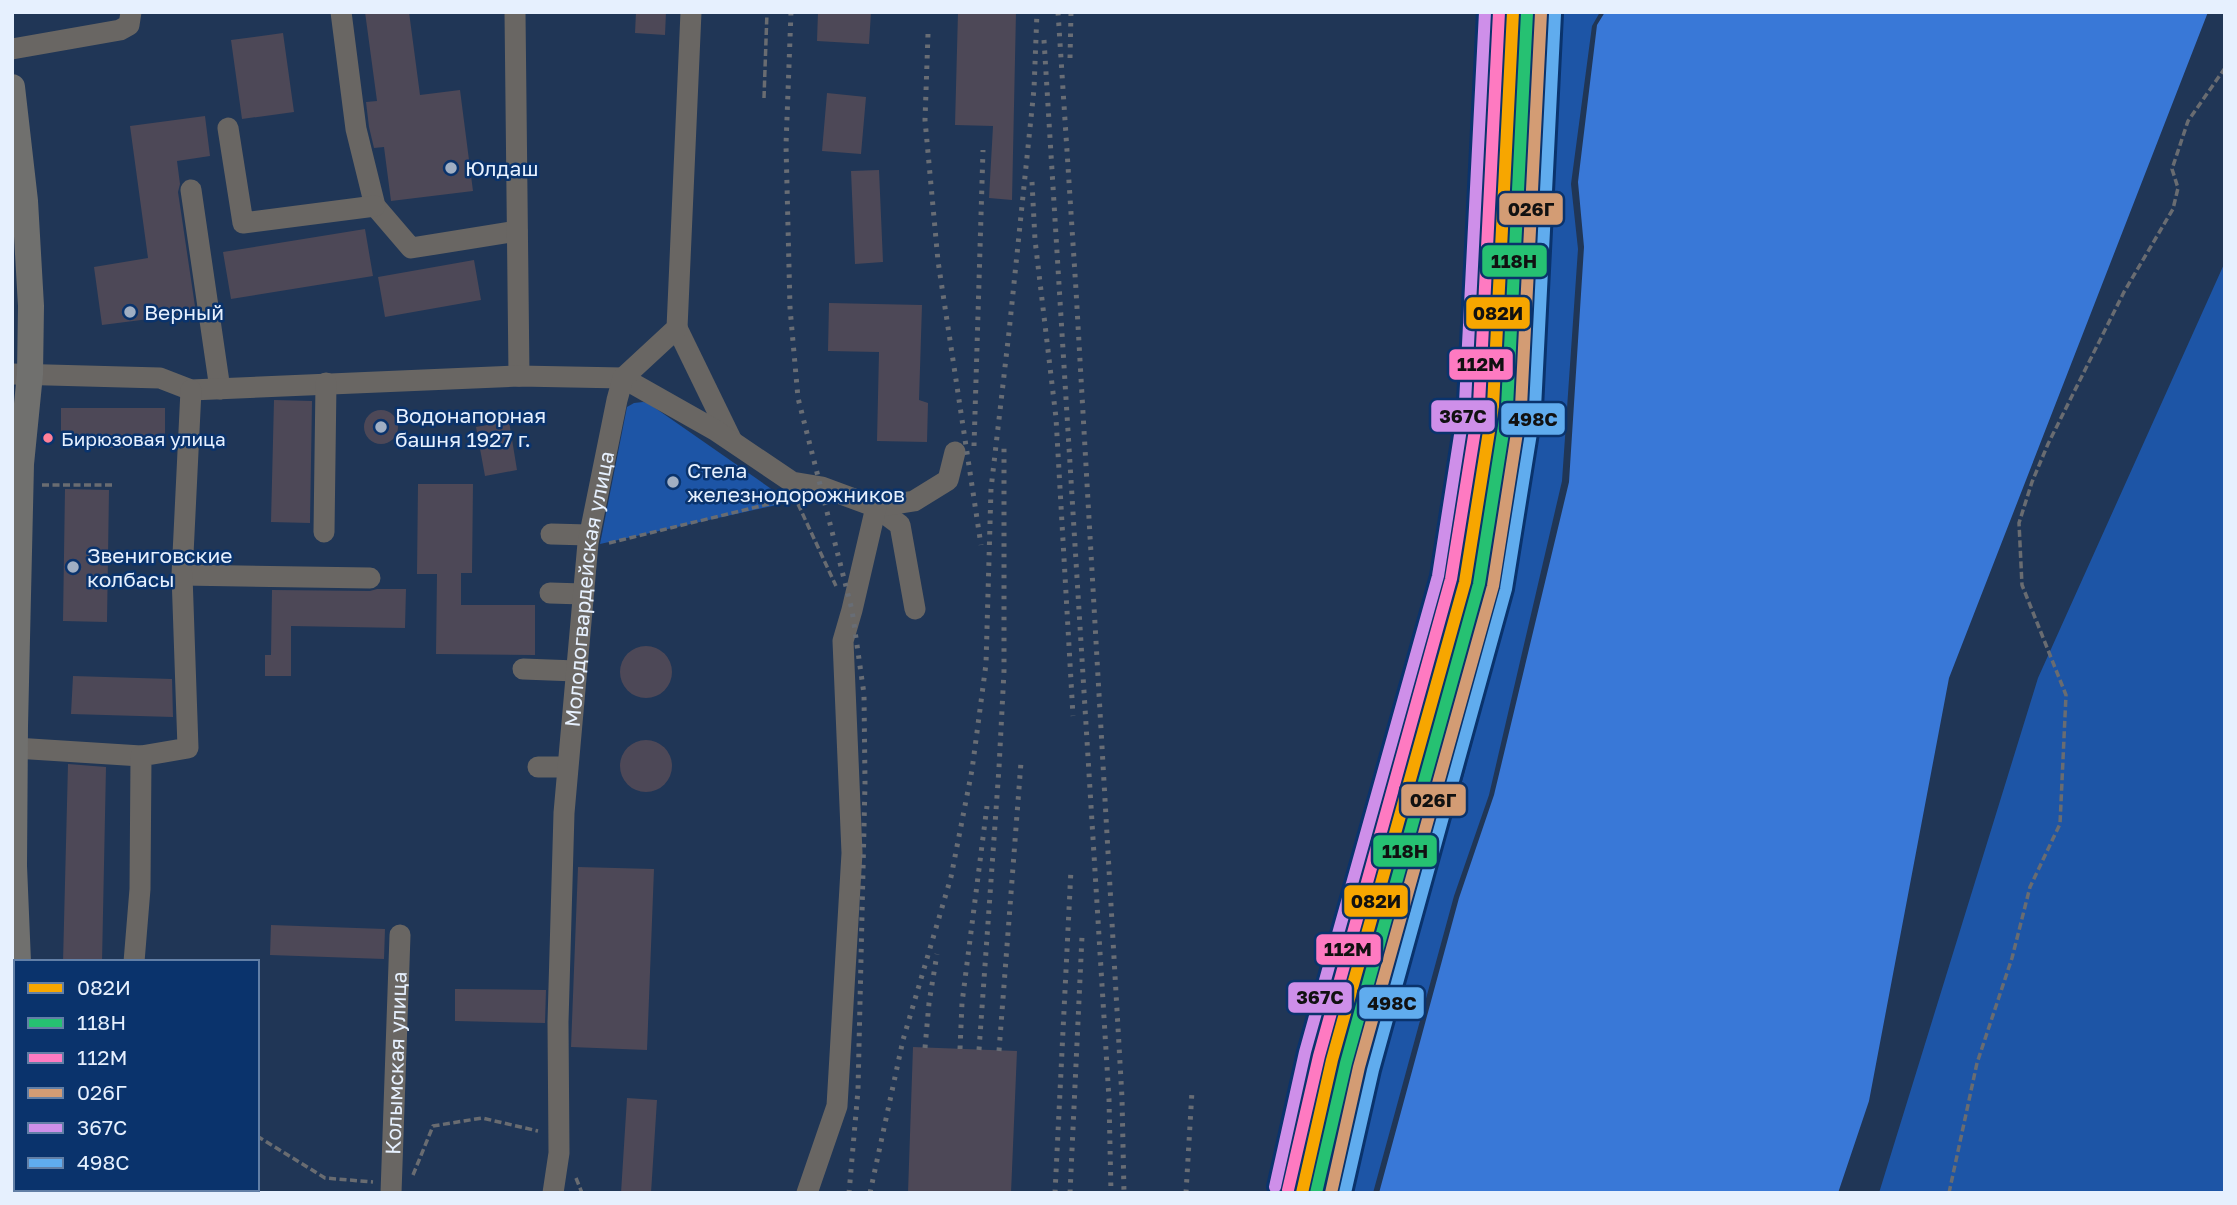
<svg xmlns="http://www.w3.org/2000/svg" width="2237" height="1205" font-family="'Golos Text',sans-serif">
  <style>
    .green { fill: #1d55a6 }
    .water { fill: #3978d7 }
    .building { fill: #4d4857 }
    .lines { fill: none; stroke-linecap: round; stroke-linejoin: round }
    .path { stroke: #696c71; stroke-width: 3.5; stroke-dasharray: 7 3.5; stroke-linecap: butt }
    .minor { stroke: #696663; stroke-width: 21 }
    .major { stroke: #70706e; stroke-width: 26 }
    .rail { stroke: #686d75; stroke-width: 5; stroke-dasharray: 3.5 7; stroke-linecap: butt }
    .rail-1-casing { stroke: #0a336c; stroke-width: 18 }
    .rail-2-casing { stroke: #0a336c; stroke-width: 18 }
    .rail-3-casing { stroke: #0a336c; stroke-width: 18 }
    .rail-4-casing { stroke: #0a336c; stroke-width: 18 }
    .rail-5-casing { stroke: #0a336c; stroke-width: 18 }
    .rail-6-casing { stroke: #0a336c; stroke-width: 18 }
    .rail-1 { stroke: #f7a600; stroke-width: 12 }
    .rail-2 { stroke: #26c172; stroke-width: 12 }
    .rail-3 { stroke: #fe7ac1; stroke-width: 12 }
    .rail-4 { stroke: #d39c74; stroke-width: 12 }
    .rail-5 { stroke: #ce8fe9; stroke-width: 12 }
    .rail-6 { stroke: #60acee; stroke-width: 12 }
    .poi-dot { fill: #a1afc3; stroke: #0a336c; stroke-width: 2.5 }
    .bus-dot { fill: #ff8098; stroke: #0a336c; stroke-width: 2.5 }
    .labels { text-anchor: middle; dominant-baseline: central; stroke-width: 5; stroke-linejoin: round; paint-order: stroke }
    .bus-label { font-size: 19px; fill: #e6f0fe; stroke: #0a336c; text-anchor: start }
    .poi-label { font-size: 21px; fill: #e6f0fe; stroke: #0a336c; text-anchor: start }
    .street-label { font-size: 21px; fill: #e6f0fe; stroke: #0a336c }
    .line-badge { stroke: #0a336c; stroke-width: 2.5 }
    .pale-badge-label { font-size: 19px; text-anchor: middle; font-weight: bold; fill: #111 }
  </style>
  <rect width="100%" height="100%" fill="#203656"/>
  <path class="green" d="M1560 12H1600L1592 26 1571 184 1578 249 1562 481 1489 795 1454 896 1373 1193H1349L1398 1000 1464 774 1509 604 1528 495 1542 376Z
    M2225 262V1193H1879L2038 678Z
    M643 402 648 403 790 502 600 544 627 407 634 403Z"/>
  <path class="water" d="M1605 12H2208L1949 678 1869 1101 1838 1193H1379L1459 898 1494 795 1569 482 1584 247 1578 182 1597 25Z"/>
  <path class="building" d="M365 12H409L420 95 460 90 473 191 391 201 384 147 374 148 369 127 366 102 377 101Z
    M636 12H666L665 35 635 33Z
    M818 12H871L869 44 817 41Z
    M958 12H1016L1012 200 989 198 993 126 955 125Z
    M283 33 294 112 242 119 231 40Z
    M827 93 866 97 861 154 822 151Z
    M205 116 210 156 177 161 180 184 178 192 196 313 102 325 94 267 148 258 130 126Z
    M879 170 883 262 855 264 851 171Z
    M365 229 373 276 231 299 223 252Z
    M474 260 481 300 385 317 378 277Z
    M829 303 922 305 919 400 928 403 927 442 877 441 879 352 828 351Z
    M274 400 312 401 310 523 271 522Z
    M61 408H165V448H61Z
    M364 427a17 17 0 1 1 34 0a17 17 0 1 1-34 0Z
    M509 421 517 470 485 476 476 427Z
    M418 484H473L472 573H461V605H535V655L436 654 437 574H417Z
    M65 489 109 490 107 622 63 621Z
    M377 589H406L405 628 291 626V676H265V655H271L272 590 370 591Z
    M620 672a26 26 0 1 1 52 0a26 26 0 1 1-52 0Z
    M73 676 172 679 173 717 71 714Z
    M620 766a26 26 0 1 1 52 0a26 26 0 1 1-52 0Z
    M68 764 106 767 102 962H63Z
    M578 867 654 869 647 1050 571 1047Z
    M271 925 385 929 384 959 270 955Z
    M455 989 546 990 545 1023 455 1021Z
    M913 1047 1017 1051 1011 1193H908Z
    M627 1098 657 1100 651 1193H621Z"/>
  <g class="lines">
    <path class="path" d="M764 98 767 12
      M42 485H115
      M798 504 836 586
      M609 543 781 501
      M257 1136 325 1178 373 1182
      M413 1175 433 1126 482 1118 538 1131
      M576 1178 582 1193
      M1949 1193 1977 1063 2012 958 2030 887 2060 824 2066 695 2022 585 2019 523 2032 482 2048 444 2124 292 2173 209 2178 188 2172 169 2188 121 2225 68"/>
    <g class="minor">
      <path d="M341 12 356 129 375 206 411 248 517 231"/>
      <path d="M515 12 519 376"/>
      <path d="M12 49 120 30 129 25 131 12"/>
      <path d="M228 128 243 223 375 206"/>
      <path d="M191 190 220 389"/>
      <path d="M677 328 731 439"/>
      <path d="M12 374 160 378 191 390 519 376 623 378 715 430 792 482 822 487 876 507 900 525 915 609"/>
      <path d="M191 390 182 575 370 578"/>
      <path d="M876 507 914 501 948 480 955 452"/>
      <path d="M324 532 326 383"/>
      <path d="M551 534 589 535"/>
      <path d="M550 593 583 594"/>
      <path d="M523 669 576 671"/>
      <path d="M15 748 141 756"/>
      <path d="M538 767H567"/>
      <path d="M134 962 140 889 141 756 188 748 182 575"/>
      <path d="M12 1130H16"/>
      <path id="s1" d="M391 1193 400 935"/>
      <path id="s2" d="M553 1193 559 1153 558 1022 564 813 588 543 617 400 623 378 677 328 691 12"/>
      <path d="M807 1193 837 1106 852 853 843 641 852 610 876 507"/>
    </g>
    <path class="major" d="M12 87 25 201 31 306 30 374 21 464 15 726 14 866 18 962
      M57 1189 58 1193
      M1335 1193 1421 861 1455 757 1495 597 1515 493 1524 379 1543 12"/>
    <path class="rail" d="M791 12 786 145 790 308 798 398 852 610 864 694 865 783 858 1090 849 1193
      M1058 12 1076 290 1122 1098 1124 1193
      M928 34 925 120 938 261 981 545
      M1044 40 1109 1099 1111 1193
      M1070 58 1071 12
      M1032 182 1035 240 1056 418 1073 716
      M974 446 983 150
      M925 1048 929 1003 937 954
      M960 1049 962 1003 987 806
      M979 1050 999 768 1004 671V445
      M999 1051 1021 762
      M870 1193 903 1040 951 877 972 770 986 664 991 489 1009 332 1034 89 1037 12
      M1055 1193 1071 869
      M1070 1193 1082 936
      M1186 1193 1192 1091"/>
    <g class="rail-1-casing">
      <path id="rail-1" d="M1302 1193 1332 1060 1465 582 1493 406 1513 12"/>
    </g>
    <g class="rail-2-casing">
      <path id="rail-2" d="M1316 1193 1346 1063 1479 584 1507 407 1527 13"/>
    </g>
    <g class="rail-3-casing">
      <path id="rail-3" d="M1288 1190 1319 1056 1451 579 1479 405 1499 12"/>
    </g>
    <g class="rail-4-casing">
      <path id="rail-4" d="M1331 1193 1359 1067 1493 586 1521 407 1541 13"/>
    </g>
    <g class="rail-5-casing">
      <path id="rail-5" d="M1275 1187 1305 1052 1438 576 1465 403 1485 12"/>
    </g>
    <g class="rail-6-casing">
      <path id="rail-6" d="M1345 1193 1373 1070 1506 589 1535 408 1555 14"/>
    </g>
    <use href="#rail-1" class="rail-1"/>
    <use href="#rail-2" class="rail-2"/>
    <use href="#rail-3" class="rail-3"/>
    <use href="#rail-4" class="rail-4"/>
    <use href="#rail-5" class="rail-5"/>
    <use href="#rail-6" class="rail-6"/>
  </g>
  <g class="poi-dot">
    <circle cx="451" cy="168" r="7"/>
    <circle cx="130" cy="312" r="7"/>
    <circle cx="381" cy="427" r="7"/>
    <circle cx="673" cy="482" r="7"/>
    <circle cx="73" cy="567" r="7"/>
  </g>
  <circle class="bus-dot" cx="48" cy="438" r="6"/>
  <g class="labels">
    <g class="bus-label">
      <text x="61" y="438">Бирюзовая улица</text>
    </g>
    <g class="poi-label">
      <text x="465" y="168">Юлдаш</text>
      <text x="144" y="312">Верный</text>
      <text x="395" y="415">Водонапорная<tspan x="395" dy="24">башня 1927 г.</tspan></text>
      <text x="687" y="470">Стела<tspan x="687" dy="24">железнодорожников</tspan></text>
      <text x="87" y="555">Звениговские<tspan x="87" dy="24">колбасы</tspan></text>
    </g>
    <g class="street-label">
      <text stroke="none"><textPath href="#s2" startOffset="606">Молодогвардейская улица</textPath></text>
      <text stroke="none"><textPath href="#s1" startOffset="130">Колымская улица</textPath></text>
    </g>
  </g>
  <g class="line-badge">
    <rect x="1498" y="192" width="66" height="34" rx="7" fill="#d39c74"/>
    <rect x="1481" y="244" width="67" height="34" rx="7" fill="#26c172"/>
    <rect x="1465" y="296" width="66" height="34" rx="7" fill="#f7a600"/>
    <rect x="1448" y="348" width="66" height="33" rx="7" fill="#fe7ac1"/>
    <rect x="1430" y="399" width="66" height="34" rx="7" fill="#ce8fe9"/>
    <rect x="1500" y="402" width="66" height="34" rx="7" fill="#60acee"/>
    <rect x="1400" y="783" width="67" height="34" rx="7" fill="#d39c74"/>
    <rect x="1372" y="834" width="66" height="34" rx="7" fill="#26c172"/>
    <rect x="1343" y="884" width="66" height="34" rx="7" fill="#f7a600"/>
    <rect x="1315" y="933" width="67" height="33" rx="7" fill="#fe7ac1"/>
    <rect x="1287" y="981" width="66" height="33" rx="7" fill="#ce8fe9"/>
    <rect x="1358" y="986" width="67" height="34" rx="7" fill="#60acee"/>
  </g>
  <g class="pale-badge-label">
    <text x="1531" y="216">026Г</text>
    <text x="1514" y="268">118Н</text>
    <text x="1498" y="320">082И</text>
    <text x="1481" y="371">112М</text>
    <text x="1463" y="423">367С</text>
    <text x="1533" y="426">498С</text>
    <text x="1433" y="807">026Г</text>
    <text x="1405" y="858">118Н</text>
    <text x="1376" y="908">082И</text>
    <text x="1348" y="956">112М</text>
    <text x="1320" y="1004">367С</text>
    <text x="1392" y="1010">498С</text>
  </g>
  <rect width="2237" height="1205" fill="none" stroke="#e6f0fe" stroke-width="28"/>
  <rect x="14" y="960" width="245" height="231" fill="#0a336c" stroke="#627fa6" stroke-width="2"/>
  <rect x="28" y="983" width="35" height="10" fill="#f7a600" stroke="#627fa6" stroke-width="2"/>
  <text x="77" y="995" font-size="21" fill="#e6f0fe">082И</text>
  <rect x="28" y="1018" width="35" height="10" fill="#26c172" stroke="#627fa6" stroke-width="2"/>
  <text x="77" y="1030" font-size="21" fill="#e6f0fe">118Н</text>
  <rect x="28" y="1053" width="35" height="10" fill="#fe7ac1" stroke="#627fa6" stroke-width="2"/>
  <text x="77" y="1065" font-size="21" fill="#e6f0fe">112М</text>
  <rect x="28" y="1088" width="35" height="10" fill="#d39c74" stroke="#627fa6" stroke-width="2"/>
  <text x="77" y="1100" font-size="21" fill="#e6f0fe">026Г</text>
  <rect x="28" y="1123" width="35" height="10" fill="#ce8fe9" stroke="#627fa6" stroke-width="2"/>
  <text x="77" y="1135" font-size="21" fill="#e6f0fe">367С</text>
  <rect x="28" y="1158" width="35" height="10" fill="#60acee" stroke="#627fa6" stroke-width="2"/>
  <text x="77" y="1170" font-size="21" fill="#e6f0fe">498С</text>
</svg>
